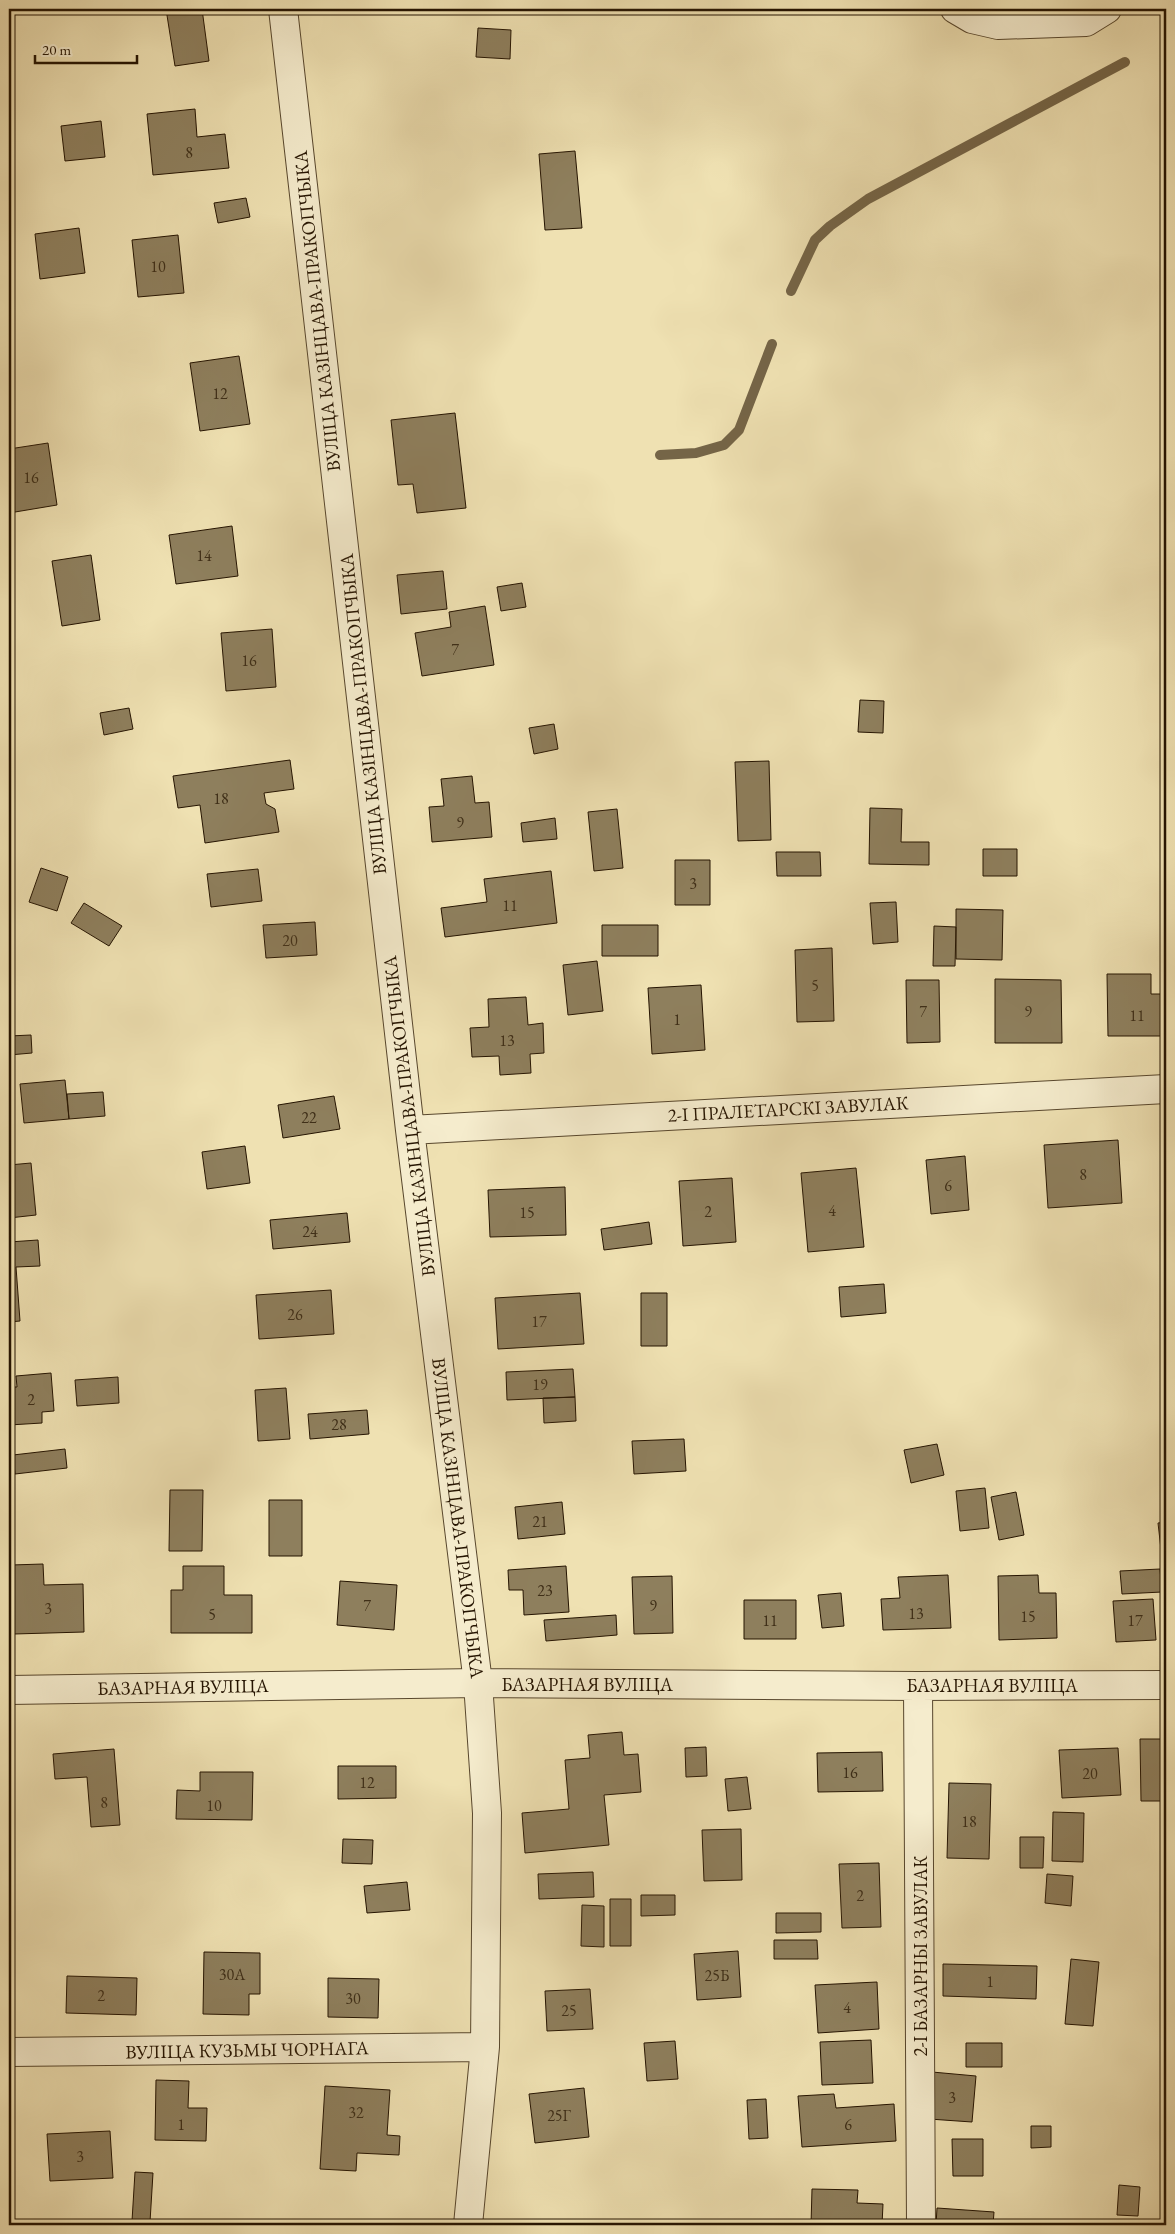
<svg xmlns="http://www.w3.org/2000/svg" width="1175" height="2234" font-family="'EB Garamond',serif">
  <style>
    .lines { fill: none; stroke-linecap: round; stroke-linejoin: round }
    .stream { stroke: #756547; stroke-width: 10 }
    .building { fill: #8e7f5d; stroke: #251401 }
    .minor-casing { stroke: #58472d; stroke-width: 30 }
    .minor { stroke: #f5eccd; stroke-width: 28 }
    .labels { text-anchor: middle; dominant-baseline: central; stroke-width: 4.5; stroke-linejoin: round; paint-order: stroke }
    .number-label { font-size: 16px; fill: #3f2f18 }
    .street-label { font-size: 19px; fill: #251401; stroke: #f5eccd }
  </style>
  <rect width="100%" height="100%" fill="#efe1b2"/>
  <filter id="stains"><feTurbulence type="fractalNoise" baseFrequency=".004" numOctaves="4"/><feColorMatrix values="0 0 0 0 .2 0 0 0 0 .09 0 0 0 0 .02 0 0 0 .5 -.17"/></filter>
  <radialGradient id="worn" r=".72"><stop offset=".6" stop-color="#630" stop-opacity="0"/><stop offset="1" stop-color="#630" stop-opacity=".3"/></radialGradient>
  <g class="lines">
    <path class="stream" d="M791 291 815 240 830 226 868 199 1125 62
      M660 455 696 453 724 445 739 430 772 344"/>
  </g>
  <path class="building" d="M166 9H202L209 61 175 66Z
    M478 28 511 30 510 59 476 57Z
    M195 109 197 137 225 134 229 168 153 175 147 114Z
    M101 121 105 157 65 161 61 126Z
    M575 151 582 228 545 230 539 154Z
    M246 198 250 217 218 223 214 203Z
    M79 228 85 273 40 279 35 234Z
    M178 235 184 293 138 297 132 240Z
    M239 356 250 424 200 431 190 363Z
    M455 413 466 508 417 513 413 484 398 485 391 420Z
    M48 443 57 505 9 513V449Z
    M232 526 238 576 176 584 169 535Z
    M91 555 100 620 62 626 52 561Z
    M443 571 447 609 401 614 397 575Z
    M522 583 526 607 501 611 497 587Z
    M485 606 494 665 422 676 415 633 451 627 449 612Z
    M272 629 276 687 226 691 221 633Z
    M860 700 884 701 883 733 858 732Z
    M129 708 133 729 104 735 100 713Z
    M554 724 558 749 534 754 529 728Z
    M290 760 294 789 264 793 266 804 275 809 279 832 205 843 200 805 178 808 173 776Z
    M769 761 771 840 738 841 735 762Z
    M472 776 475 803 489 802 492 837 432 842 429 807 444 806 441 779Z
    M870 808 902 809 901 842H929V865L869 864Z
    M617 809 623 868 594 871 588 812Z
    M555 818 557 839 523 842 521 823Z
    M983 849H1017V876H983Z
    M776 852H820L821 876H777Z
    M675 860H710V905H675Z
    M41 868 68 877 57 911 29 902Z
    M258 869 262 901 211 907 207 874Z
    M551 871 557 923 445 937 441 908 487 902 484 879Z
    M896 902 898 942 873 944 870 903Z
    M84 903 122 926 109 946 71 923Z
    M956 909 1003 910 1002 960 956 959Z
    M315 922 317 955 266 958 263 925Z
    M602 925H658V956H602Z
    M934 926 956 927 955 966H933Z
    M832 948 834 1021 797 1022 795 950Z
    M597 961 603 1011 568 1015 563 965Z
    M1107 974H1151V994H1166V1036H1108Z
    M995 979 1061 980 1062 1043H995Z
    M906 980H939L940 1042 907 1043Z
    M701 985 705 1050 652 1054 648 988Z
    M526 997 528 1025 543 1023 544 1053 530 1054 531 1073 500 1075 499 1056 472 1057 470 1028 489 1027 488 999Z
    M31 1035 32 1053 9 1055V1036Z
    M9 1076 13 1117 9 1118Z
    M65 1080 69 1119 24 1123 20 1084Z
    M103 1092 105 1116 69 1119 67 1094Z
    M334 1096 340 1129 283 1138 278 1105Z
    M1118 1140 1122 1203 1048 1208 1044 1145Z
    M245 1146 250 1183 207 1189 202 1152Z
    M965 1156 969 1210 931 1214 926 1160Z
    M31 1163 36 1215 9 1218V1165Z
    M856 1168 864 1247 808 1252 801 1173Z
    M732 1178 736 1242 683 1246 679 1181Z
    M565 1187 566 1235 490 1237 488 1190Z
    M347 1213 350 1242 273 1249 270 1220Z
    M649 1222 652 1244 604 1250 601 1229Z
    M38 1240 40 1266 16 1267 20 1321 9 1322V1242Z
    M884 1284 886 1313 841 1317 839 1287Z
    M331 1290 334 1334 259 1339 256 1295Z
    M580 1293 584 1344 498 1349 495 1298Z
    M641 1293H667V1346H641Z
    M573 1369 575 1397 507 1400 506 1372Z
    M51 1373 54 1411 42 1412V1423L9 1425V1387H17L16 1376Z
    M118 1377 119 1403 77 1406 75 1380Z
    M286 1388 290 1439 258 1441 255 1390Z
    M575 1397 576 1421 544 1423 543 1398Z
    M367 1410 369 1434 310 1439 308 1414Z
    M684 1439 686 1471 634 1474 632 1441Z
    M937 1444 944 1475 911 1483 904 1450Z
    M65 1449 67 1468 15 1474 13 1455Z
    M985 1488 989 1528 960 1531 956 1491Z
    M170 1490H203L202 1551H169Z
    M1016 1492 1024 1535 999 1540 991 1497Z
    M269 1500H302V1556H269Z
    M562 1502 565 1534 518 1539 515 1507Z
    M1166 1522V1567H1163L1158 1523Z
    M43 1564 44 1585 83 1584 84 1632 14 1634 11 1565Z
    M183 1566H224V1595H252V1633H171V1590H183Z
    M566 1566 569 1612 524 1615 523 1590H509L508 1570Z
    M1160 1569 1162 1592 1122 1594 1120 1571Z
    M948 1575 951 1628 883 1630 881 1599 900 1598 898 1577Z
    M1038 1575 1039 1593H1056L1057 1638 999 1640 998 1576Z
    M672 1576 673 1633 634 1634 632 1577Z
    M340 1581 397 1585 394 1630 337 1625Z
    M841 1593 844 1626 822 1628 818 1595Z
    M1153 1599 1156 1640 1116 1642 1113 1601Z
    M744 1600H796V1639H744Z
    M616 1615 617 1635 546 1641 544 1620Z
    M622 1732 624 1755 638 1754 641 1792 604 1795 609 1845 525 1853 522 1813 569 1809 565 1760 590 1758 588 1735Z
    M1140 1739H1166V1801H1141Z
    M706 1747 707 1776 686 1777 685 1748Z
    M1118 1748 1121 1795 1062 1798 1059 1750Z
    M114 1749 120 1825 91 1827 87 1777 55 1779 53 1754Z
    M882 1752 883 1791 818 1792 817 1753Z
    M338 1766H396V1798L338 1799Z
    M200 1772H253L252 1820 176 1819 177 1790 200 1791Z
    M747 1777 751 1809 728 1811 725 1779Z
    M949 1783 991 1784 989 1859 947 1858Z
    M1053 1812 1084 1813 1083 1862 1052 1861Z
    M741 1829 742 1880 704 1881 702 1830Z
    M1020 1837H1044L1043 1868H1020Z
    M343 1839 373 1840 372 1864 342 1863Z
    M879 1863 881 1927 842 1928 839 1864Z
    M593 1872 594 1897 539 1899 538 1874Z
    M1047 1874 1073 1876 1071 1906 1045 1903Z
    M407 1882 410 1910 367 1913 364 1886Z
    M641 1895H675V1915L641 1916Z
    M610 1899H631V1946H610Z
    M582 1905 604 1906V1947L581 1946Z
    M776 1913H821V1932L776 1933Z
    M774 1940H817L818 1959H774Z
    M738 1951 741 1997 697 2000 694 1954Z
    M204 1952 260 1953V1994H249V2015L203 2014Z
    M1071 1959 1099 1962 1093 2026 1065 2024Z
    M943 1964 1037 1966 1036 1999 943 1996Z
    M67 1976 137 1978 136 2015 66 2013Z
    M328 1978 379 1979 378 2018 328 2017Z
    M877 1982 879 2029 818 2033 815 1985Z
    M590 1989 593 2029 547 2031 545 1991Z
    M871 2040 873 2083 822 2085 820 2042Z
    M675 2041 678 2079 647 2081 644 2043Z
    M966 2043H1002V2067H966Z
    M932 2072 976 2076 972 2122 929 2119Z
    M156 2080 189 2081 188 2108H207L206 2141 155 2140Z
    M325 2086 390 2090 387 2135 400 2136 399 2155 357 2153 356 2171 320 2169Z
    M584 2088 589 2137 535 2143 529 2094Z
    M834 2094 836 2108 894 2104 896 2141 802 2147 798 2096Z
    M766 2099 768 2138 749 2139 747 2100Z
    M1031 2126H1051V2147L1031 2148Z
    M110 2131 113 2178 50 2181 47 2134Z
    M952 2139H983V2176H953Z
    M135 2172 153 2173 150 2222 132 2221Z
    M1119 2185 1140 2187 1138 2216 1117 2215Z
    M812 2189 858 2190 857 2203 883 2204 882 2225H811Z
    M937 2208 994 2212 993 2225H936Z"/>
  <g class="lines">
    <g class="minor-casing">
      <path id="minor" d="M283 9 410 1130 478 1683 487 1813 485 2047 468 2225
        M955 9 972 19 998 25 1086 22 1107 9
        M410 1130 1166 1089
        M918 1686 921 2225
        M9 1690 478 1683 918 1686 1166 1685
        M9 2052 485 2047"/>
    </g>
    <use href="#minor" class="minor"/>
  </g>
  <g class="labels">
    <g class="number-label">
      <text x="189" y="152">8</text>
      <text x="158" y="266">10</text>
      <text x="220" y="393">12</text>
      <text x="31" y="477">16</text>
      <text x="204" y="555">14</text>
      <text x="455" y="649">7</text>
      <text x="249" y="660">16</text>
      <text x="221" y="798">18</text>
      <text x="460" y="822">9</text>
      <text x="693" y="883">3</text>
      <text x="510" y="905">11</text>
      <text x="290" y="940">20</text>
      <text x="815" y="985">5</text>
      <text x="923" y="1011">7</text>
      <text x="1028" y="1011">9</text>
      <text x="1137" y="1015">11</text>
      <text x="677" y="1019">1</text>
      <text x="507" y="1040">13</text>
      <text x="309" y="1117">22</text>
      <text x="1083" y="1174">8</text>
      <text x="948" y="1185">6</text>
      <text x="832" y="1210">4</text>
      <text x="708" y="1211">2</text>
      <text x="527" y="1212">15</text>
      <text x="310" y="1231">24</text>
      <text x="295" y="1314">26</text>
      <text x="539" y="1321">17</text>
      <text x="540" y="1384">19</text>
      <text x="31" y="1399">2</text>
      <text x="339" y="1424">28</text>
      <text x="540" y="1521">21</text>
      <text x="545" y="1590">23</text>
      <text x="367" y="1605">7</text>
      <text x="653" y="1605">9</text>
      <text x="48" y="1608">3</text>
      <text x="916" y="1613">13</text>
      <text x="212" y="1614">5</text>
      <text x="1028" y="1616">15</text>
      <text x="770" y="1620">11</text>
      <text x="1135" y="1620">17</text>
      <text x="850" y="1772">16</text>
      <text x="1090" y="1773">20</text>
      <text x="367" y="1782">12</text>
      <text x="104" y="1802">8</text>
      <text x="214" y="1805">10</text>
      <text x="969" y="1821">18</text>
      <text x="860" y="1895">2</text>
      <text x="232" y="1974">30А</text>
      <text x="717" y="1975">25Б</text>
      <text x="990" y="1981">1</text>
      <text x="101" y="1995">2</text>
      <text x="353" y="1998">30</text>
      <text x="847" y="2007">4</text>
      <text x="569" y="2010">25</text>
      <text x="952" y="2097">3</text>
      <text x="356" y="2112">32</text>
      <text x="559" y="2115">25Г</text>
      <text x="181" y="2124">1</text>
      <text x="848" y="2124">6</text>
      <text x="80" y="2156">3</text>
    </g>
    <g class="street-label">
      <text transform="translate(317 311) rotate(-96)">ВУЛІЦА КАЗІНЦАВА-ПРАКОПЧЫКА</text>
      <text transform="translate(363 714) rotate(-96)">ВУЛІЦА КАЗІНЦАВА-ПРАКОПЧЫКА</text>
      <text transform="translate(788 1109) rotate(-3)">2-І ПРАЛЕТАРСКІ ЗАВУЛАК</text>
      <text transform="translate(409 1116) rotate(-97)">ВУЛІЦА КАЗІНЦАВА-ПРАКОПЧЫКА</text>
      <text transform="translate(458 1518) rotate(83)">ВУЛІЦА КАЗІНЦАВА-ПРАКОПЧЫКА</text>
      <text x="587" y="1684">БАЗАРНАЯ ВУЛІЦА</text>
      <text x="992" y="1685">БАЗАРНАЯ ВУЛІЦА</text>
      <text transform="translate(183 1687) rotate(-1)">БАЗАРНАЯ ВУЛІЦА</text>
      <text transform="translate(920 1956) rotate(-90)">2-І БАЗАРНЫ ЗАВУЛАК</text>
      <text transform="translate(247 2050) rotate(-1)">ВУЛІЦА КУЗЬМЫ ЧОРНАГА</text>
    </g>
  </g>
  <rect width="1175" height="2234" fill="none" stroke="#efe1b2" stroke-width="30"/>
  <rect x="10" y="10" width="1155" height="2214" fill="none" stroke="#251401" stroke-width="2.5"/>
  <rect x="15" y="15" width="1145" height="2204" fill="none" stroke="#251401"/>
  <path d="M35 55v8h102v-8" fill="none" stroke="#251401" stroke-width="2.5"/>
  <text x="42" y="55" font-size="15" fill="#251401" stroke="#f5eccd" stroke-width="4" paint-order="stroke">20 m</text>
  <rect width="100%" height="100%" filter="url(#stains)"/>
  <rect width="100%" height="100%" fill="url(#worn)"/>
</svg>
